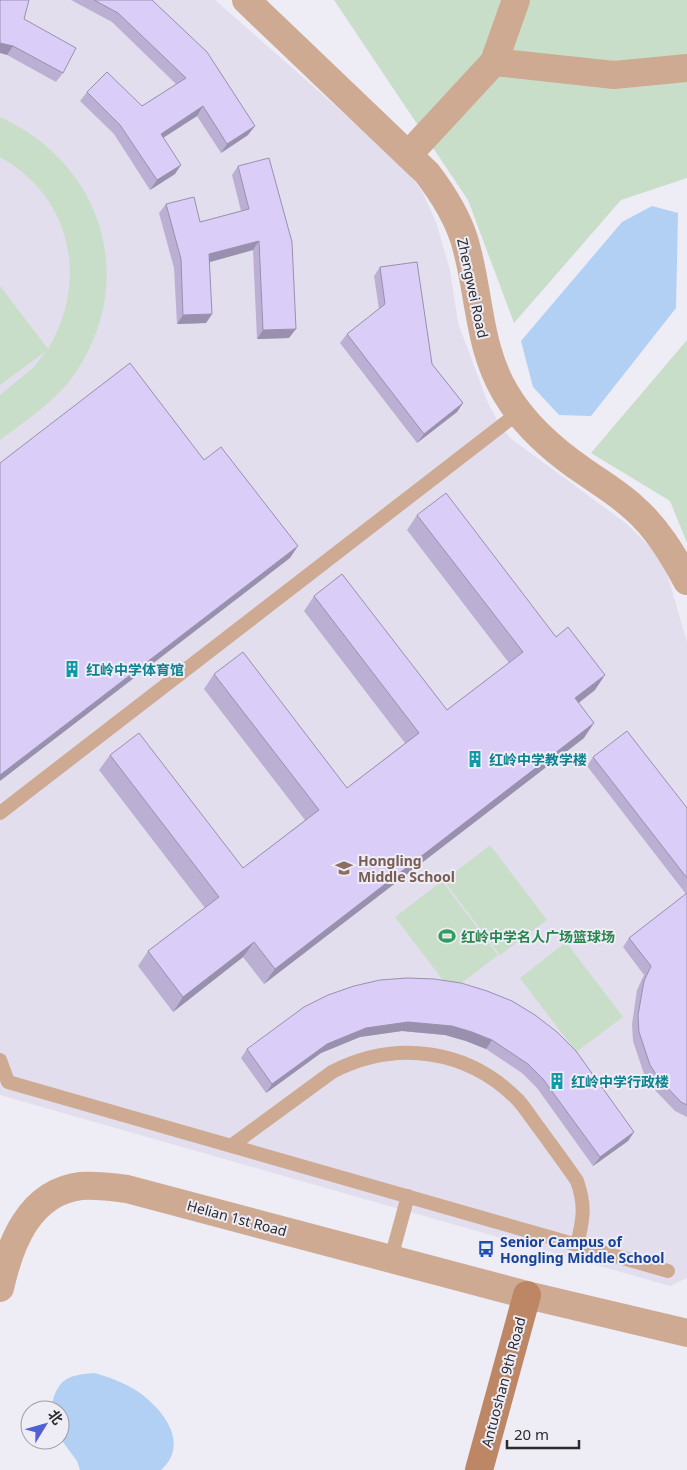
<svg xmlns="http://www.w3.org/2000/svg" width="687" height="1470" font-family="'Noto Sans','Noto Sans SC',sans-serif">
  <style>
    .built { fill: #e2deed }
    .green { fill: #c8dec8 }
    .water { fill: #b1d0f3 }
    .lines { fill: none; stroke-linecap: round; stroke-linejoin: round }
    .lane { stroke: #ceaa93; stroke-width: 14 }
    .street { stroke: #ceaa93; stroke-width: 28 }
    .secondary { stroke: #bd8765; stroke-width: 28 }
    .wall { fill: #bbb0d4 }
    .shaded-wall { fill: #9990ad }
    .building { fill: #dacdf7; stroke: #9990ad }
    .labels { text-anchor: middle; dominant-baseline: central; stroke-width: 4; stroke-linejoin: round; paint-order: stroke }
    .street-label { font-size: 14px; fill: #2b2a2d; stroke: #eeecf5 }
    .culture-label { font-size: 14px; font-weight: bold; fill: #0d838f; stroke: #eeecf5; text-anchor: start }
    .education-label { font-size: 14px; font-weight: bold; fill: #785e54; stroke: #eeecf5; text-anchor: start }
    .leisure-label { font-size: 14px; font-weight: bold; fill: #27864d; stroke: #eeecf5; text-anchor: start }
    .transit-label { font-size: 14px; font-weight: bold; fill: #164399; stroke: #eeecf5; text-anchor: start }
  </style>
  <rect width="100%" height="100%" fill="#eeecf5"/>
  <path class="built" d="M0 0H215L400 163 422 191 436 222 450 270 458 323 488 403 498 422 510 438 627 524 652 549 665 567 687 642V1278L670 1286 0 1095Z"/>
  <path class="green" d="M334 0H687V178L621 200 514 323 468 200Z
    M0 117C100 162 138 275 78 369 59 399 28 419 0 440V395L34 367 46 351 0 385V286L48 349C89 281 72 197 0 157Z
    M687 340V543L670 501 591 453Z
    M490 845 547 920 500 955 444 881Z
    M442 881 498 955 451 991 395 917Z
    M566 942 623 1017 576 1052 520 978Z"/>
  <path class="water" d="M652 206 678 213 676 308 591 416 559 415 533 387 521 341 622 222Z
    M94 1373C109 1377 123 1382 137 1391 162 1408 191 1443 161 1470H80L77 1461 60 1438V1410H51V1408C57 1380 66 1375 94 1373Z"/>
  <g class="lines">
    <path class="lane" d="M0 813 518 413
      M0 1060 8 1082 668 1271
      M231 1146 332 1072C396 1039 468 1049 518 1100 526 1109 532 1119 539 1128 552 1146 565 1163 577 1181 586 1206 583 1220 577 1245
      M391 1258 408 1196"/>
    <path class="street" d="M246 0 427 173C443 194 456 214 464 239 480 290 477 345 505 392 524 425 554 451 585 472 602 484 619 494 634 508 657 528 673 555 687 581
      M494 62 614 75 687 68
      M408 155 494 62 516 0
      M0 1288C10 1244 29 1192 81 1186 96 1185 112 1187 127 1189L527 1295 687 1333"/>
    <path class="secondary" d="M479 1470 527 1295"/>
  </g>
  <path class="wall" d="M71 0H152L248 135 221 153 197 116 163 138 175 174 150 190 114 134 80 101 87 92 142 106 176 84 112 22Z
    M24 19 63 73 56 82 7 55Z
    M238 166 289 338 257 339 253 250 209 262 212 314 206 323 177 324 174 268 159 213 166 204 200 222 241 211 232 175Z
    M380 267 432 364 463 403 457 412 417 443 340 343 347 334 379 309 374 276Z
    M417 515 595 690 579 703 584 738 264 984 243 957 173 1012 138 966 148 951 205 908 99 770 110 755 243 868 305 820 204 689 214 674 347 788 405 743 304 611 314 596 447 710 509 663 407 530Z
    M593 757 687 808V1117L675 1111 653 1088 644 1074 633 1041 632 1024 637 990 644 975 623 947 629 938 686 894 587 766Z
    M407 978 634 1132 628 1141 593 1166 537 1088 522 1073 486 1049 466 1041 445 1035 402 1031 360 1037 321 1053 266 1093 241 1058 247 1049Z"/>
  <path class="shaded-wall" d="M0 43 13 46 7 55 0 53Z
    M203 106 197 116 155 143 161 134Z
    M255 126 248 135 221 153 227 144Z
    M181 165 175 174 150 190 157 180Z
    M259 241 253 250 203 264 209 254Z
    M212 314 206 323 177 324 183 315Z
    M296 329 289 338 257 339 263 330Z
    M463 403 457 412 417 443 424 434Z
    M298 546 290 558 0 781V775Z
    M605 675 595 690 565 713 575 698Z
    M594 723 584 738 264 984 275 969Z
    M254 942 243 957 173 1012 183 997Z
    M408 1022 452 1026 472 1032 492 1040 486 1049 466 1041 445 1035 402 1031 360 1037 321 1053 266 1093 272 1084 327 1044 366 1028Z
    M634 1132 628 1141 593 1166 600 1157Z"/>
  <path class="building" d="M0 0H29L24 19 76 48 63 73 13 46 0 43Z
    M94 0H152L207 52 255 126 227 144 203 106 161 134 181 165 157 180 120 125 87 92 107 72 142 106 186 78 118 13Z
    M269 158 292 242 296 329 263 330 259 241 209 254 212 314 183 315 181 259 166 204 194 197 200 222 249 209 238 166Z
    M417 262 432 364 463 403 424 434 347 334 385 304 380 267Z
    M130 363 204 460 221 447 298 546 0 775V463Z
    M446 493 556 637 568 627 605 675 575 698 594 723 275 969 254 942 183 997 148 951 219 897 110 755 139 733 243 868 319 810 214 674 243 652 347 788 419 733 314 596 342 574 447 710 523 652 417 515Z
    M627 731 687 808V878L593 757Z
    M687 893V1105L681 1102 659 1079 650 1065 639 1032 638 1015 644 981 651 966 629 938Z
    M407 978 434 979 461 983 487 991 512 1001 535 1015 557 1032 576 1051 634 1132 600 1157 543 1079 528 1064 492 1040 472 1032 452 1026 408 1022 366 1028 327 1044 272 1084 247 1049 304 1007 328 995 354 986 380 980Z"/>
  <defs>
    <g id="building-bare" transform="scale(1.35)"><path d="M-4-6H4V6H1V3H-1V6H-4ZM-2.5-4.3h1.7v1.8h-1.7ZM.8-4.3h1.7v1.8H.8ZM-2.5-1h1.7V.8h-1.7ZM.8-1h1.7V.8H.8Z" fill="#0f9aa8" stroke="#eeecf5" stroke-width="2.5" paint-order="stroke"/></g>
    <g id="school-bare" transform="scale(1.35)"><path d="M0-5L7-2L0 1L-7-2ZM-4 1L0 2.5L4 1V4Q0 6-4 4Z" fill="#8d6e63" stroke="#eeecf5" stroke-width="2.5" paint-order="stroke"/></g>
    <g id="stadium-bare" transform="scale(1.35)"><path d="M0-5a6.5 5 0 1 0 0 10a6.5 5 0 1 0 0-10ZM-3.5-1.8h7v3.6h-7Z" fill="#2e9e5b" stroke="#eeecf5" stroke-width="2.5" paint-order="stroke"/></g>
    <g id="bus-bare" transform="scale(1.35)"><path d="M-5-6H5V4H4V6H2V4H-2V6H-4V4H-5ZM-3.5-4V0h7V-4ZM-3.5 1.2v1.5H-2V1.2ZM2 1.2v1.5H3.5V1.2Z" fill="#1a4fb4" stroke="#eeecf5" stroke-width="2.5" paint-order="stroke"/></g>
  </defs>
  <g fill-rule="evenodd">
    <use href="#building-bare" x="72" y="669"/>
    <use href="#building-bare" x="475" y="759"/>
    <use href="#school-bare" x="344" y="868"/>
    <use href="#stadium-bare" x="447" y="936"/>
    <use href="#building-bare" x="557" y="1081"/>
    <use href="#bus-bare" x="486" y="1249"/>
  </g>
  <g class="labels">
    <g class="street-label">
      <text transform="translate(473 288) rotate(78)">Zhengwei Road</text>
      <text transform="translate(237 1218) rotate(15)">Helian 1st Road</text>
      <text transform="translate(503 1382) rotate(-75)">Antuoshan 9th Road</text>
    </g>
    <g class="culture-label">
      <text x="86" y="669">红岭中学体育馆</text>
      <text x="489" y="759">红岭中学教学楼</text>
      <text x="571" y="1081">红岭中学行政楼</text>
    </g>
    <g class="education-label">
      <text x="358" y="860">Hongling<tspan x="358" dy="16">Middle School</tspan></text>
    </g>
    <g class="leisure-label">
      <text x="461" y="936">红岭中学名人广场篮球场</text>
    </g>
    <g class="transit-label">
      <text x="500" y="1241">Senior Campus of<tspan x="500" dy="16">Hongling Middle School</tspan></text>
    </g>
  </g>
  <g transform="translate(45 1425) rotate(53)"><circle r="24" fill="#eeecf5" stroke="#a09ea5"/>
  <path d="M0-4L9 19L0 12L-9 19Z" fill="#5060d6"/>
  <text y="-8" font-size="14" font-weight="bold" text-anchor="middle" fill="#2b2a2d">北</text>
  </g>
  <path d="M507 1440v8h72v-8" fill="none" stroke="#2b2a2d" stroke-width="2.5"/>
  <text x="514" y="1440" font-size="15" fill="#2b2a2d" stroke="#eeecf5" stroke-width="4" paint-order="stroke">20 m</text>
</svg>
